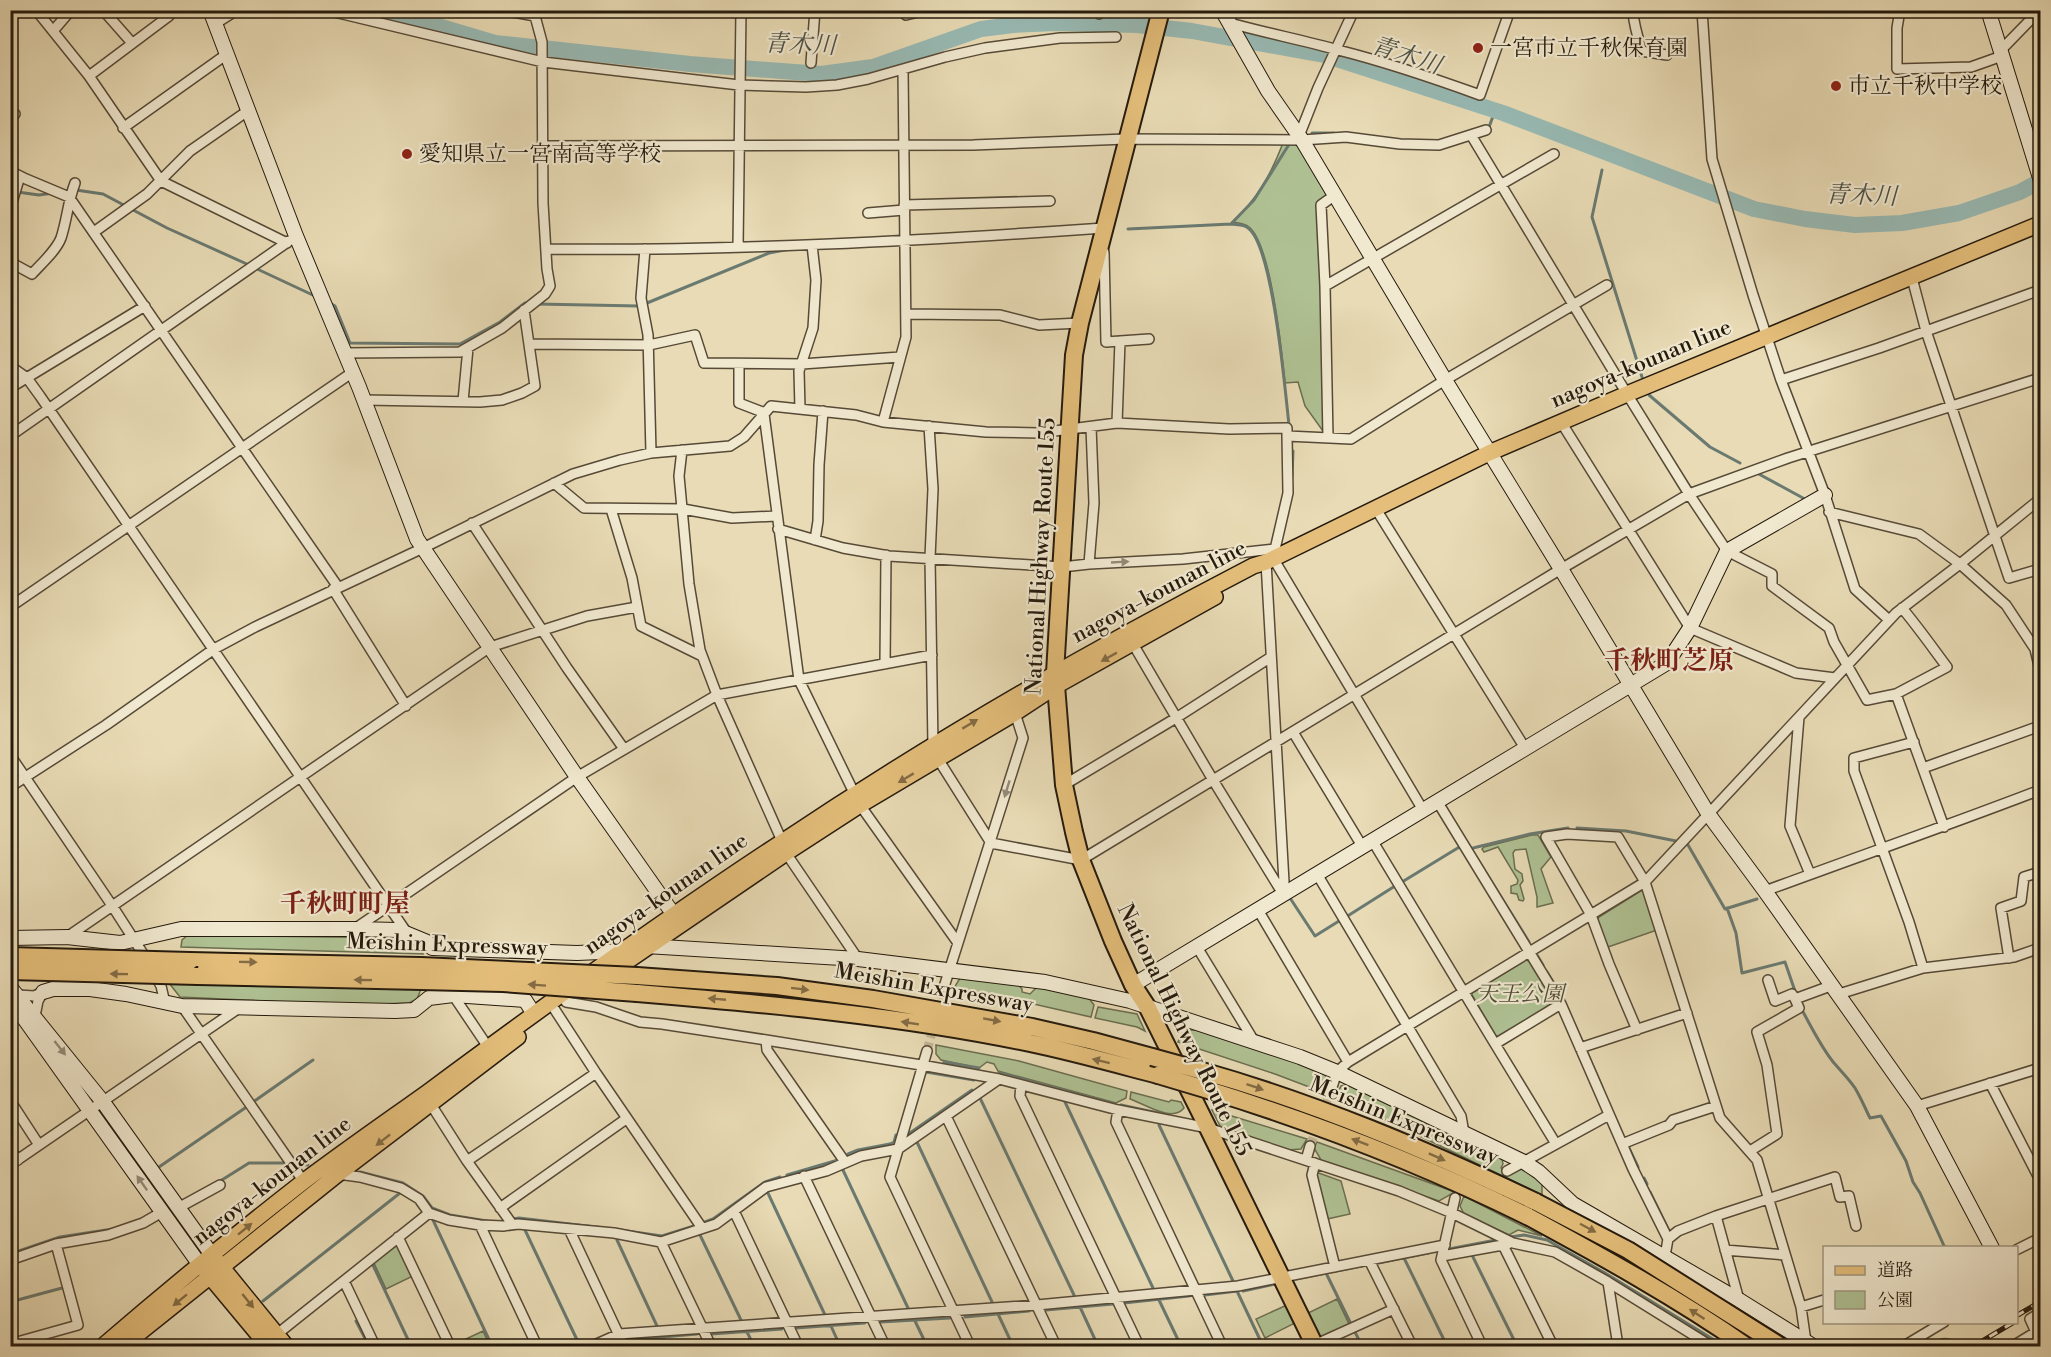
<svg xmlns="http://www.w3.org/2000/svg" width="2051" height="1357" font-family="'Libre Bodoni','Noto Serif JP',serif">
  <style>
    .green { fill: #afc193; stroke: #6a6e50; stroke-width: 1.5 }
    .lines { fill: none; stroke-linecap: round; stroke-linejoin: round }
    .stream { stroke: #6a7a71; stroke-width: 3 }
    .river { stroke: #98bab4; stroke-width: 16 }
    .street-tunnel { stroke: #c1b493; stroke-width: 9; stroke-dasharray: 9 4.5; stroke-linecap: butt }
    .street-casing { stroke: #564a37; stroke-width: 12 }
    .secondary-casing { stroke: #251a0d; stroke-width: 16 }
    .primary-casing { stroke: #251a0d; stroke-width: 18 }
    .highway-casing { stroke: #251a0d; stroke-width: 20 }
    .street { stroke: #f0e8cf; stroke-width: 9 }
    .secondary { stroke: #f0e8cf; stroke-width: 14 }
    .primary { stroke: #e4be7a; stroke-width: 15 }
    .highway { stroke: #e4be7a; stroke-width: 16 }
    .rail-casing { stroke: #251a0d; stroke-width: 5 }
    .rail { stroke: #f0e8cf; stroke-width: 3; stroke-dasharray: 9; stroke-linecap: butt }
    .highway-bridge-casing { stroke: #251a0d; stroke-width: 20; stroke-linecap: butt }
    .highway-bridge { stroke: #e4be7a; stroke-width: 16 }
    .oneway { fill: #958b78 }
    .oneway2 { fill: #846c44 }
    .poi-dot { fill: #8f2418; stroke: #f0e8cf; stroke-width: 2 }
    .labels { text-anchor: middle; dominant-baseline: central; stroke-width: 4.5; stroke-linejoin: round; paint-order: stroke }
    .poi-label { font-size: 22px; fill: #251a0d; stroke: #f0e8cf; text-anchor: start }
    .street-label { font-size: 22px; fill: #251a0d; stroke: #f0e8cf }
    .park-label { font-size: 22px; font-style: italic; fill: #4e4c35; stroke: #f0e8cf }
    .water-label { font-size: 24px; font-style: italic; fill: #4d5247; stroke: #f0e8cf }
    .quarter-label { font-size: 26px; font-weight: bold; fill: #7a1f14; stroke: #f0e8cf }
  </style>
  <rect width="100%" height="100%" fill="#e8dbb5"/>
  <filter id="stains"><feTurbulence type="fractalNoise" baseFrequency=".00333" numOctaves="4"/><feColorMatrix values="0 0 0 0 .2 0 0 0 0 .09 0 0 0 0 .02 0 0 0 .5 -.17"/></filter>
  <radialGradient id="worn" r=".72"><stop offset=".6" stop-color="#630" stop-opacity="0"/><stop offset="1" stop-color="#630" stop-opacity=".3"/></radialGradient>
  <path class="green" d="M1299 136 1335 195 1321 205 1328 438 1305 406 1298 382 1285 383C1282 353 1271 244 1249 227 1244 223 1238 223 1232 222 1257 200 1271 174 1283 143Z
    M1532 835H1538L1551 857 1541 869 1553 903 1537 907V897L1526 849 1515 850 1513 853 1515 869 1522 874 1523 881 1520 885 1524 899 1523 901 1519 900 1517 894 1511 893V886L1517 884 1518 880 1498 847 1484 852 1482 849 1484 847Z
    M1642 890 1646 892 1657 930 1608 947 1597 920 1599 917Z
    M188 935 402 938 417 944 423 954 181 947 182 940Z
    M1526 960 1532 962 1554 1001 1553 1004 1500 1037 1496 1036 1472 995V993Z
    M960 978 1018 984 1022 989V992L1030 994 1037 987 1088 997 1094 1005 1091 1017 1007 998 951 993Z
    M169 983 421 989 417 999 409 1003 352 1005 180 997Z
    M1098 1007 1137 1014 1145 1031 1137 1027 1095 1018Z
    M1187 1030H1197L1324 1072 1328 1082 1325 1093 1275 1074 1178 1042 1181 1034Z
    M936 1045 1019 1061 1127 1091 1126 1098 1116 1103 998 1071 994 1064 987 1062 979 1068 941 1060 936 1054Z
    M1349 1084 1502 1159 1503 1164 1501 1168 1510 1172C1522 1164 1531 1174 1542 1180V1195L1403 1128 1335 1097 1341 1086Z
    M1131 1092 1169 1102 1171 1100 1181 1102 1184 1108C1172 1123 1145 1104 1130 1099Z
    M1212 1110 1307 1139 1301 1149 1288 1150 1221 1128Z
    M1317 1142 1455 1192 1439 1201 1321 1160 1314 1148Z
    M1316 1172 1341 1181 1350 1214 1327 1219Z
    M1464 1196 1542 1236 1518 1230 1509 1235 1464 1214 1460 1206Z
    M394 1245 399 1246 413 1276 386 1289 373 1261Z
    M1337 1299 1349 1324 1319 1339 1306 1314Z
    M1287 1305 1295 1323 1265 1338 1256 1319Z
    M483 1331 490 1346H453V1345Z"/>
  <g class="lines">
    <path class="stream" d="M1485 128 1489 127 1495 111
      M1312 133H1334
      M1602 170 1592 217 1642 377
      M10 191 39 195 53 193
      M63 192 76 190 103 194 167 228 249 265
      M1231 224C1236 225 1244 224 1248 228 1273 246 1285 390 1289 425
      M1128 229 1231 224 1254 200 1288 146
      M255 268 317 297
      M328 302 335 306 350 343 460 344 500 322 525 303 530 304
      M647 303 769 253 790 249
      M536 304 639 306
      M1649 395 1710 447 1740 463
      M1757 473 1803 498
      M1292 477 1293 451
      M1577 828 1626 831 1676 841
      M1467 842 1529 942
      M1688 845 1725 909 1757 899
      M1473 848 1530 834 1568 828
      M1402 882 1461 846
      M1288 899 1290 898 1315 936 1339 921
      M1727 908 1736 933 1742 973 1785 962 1796 994
      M1346 917 1395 886
      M1537 955 1543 965
      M1547 972 1556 987
      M1562 997 1583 1043
      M1802 1010C1812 1028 1821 1047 1834 1063 1841 1071 1849 1079 1855 1088 1861 1098 1865 1108 1870 1118L1881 1116 1906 1161 1913 1182 1920 1193 1945 1248
      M1586 1050 1602 1087
      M944 1062 979 1068
      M926 1072 974 1080
      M999 1073 1115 1104
      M980 1098 1074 1295
      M253 1102 313 1060
      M1065 1102 1153 1288
      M1121 1105 1158 1113
      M1159 1125 1233 1281
      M904 1137 972 1090
      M916 1140 993 1304
      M1627 1144 1638 1167
      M848 1154 858 1150 890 1144 894 1142 896 1135
      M295 1164 308 1165
      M159 1167 245 1108
      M842 1168 908 1308
      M360 1172 403 1183 423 1196 432 1208 450 1215 487 1221
      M787 1175 838 1160
      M1644 1178 1647 1184
      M217 1183 249 1163H285
      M767 1191 825 1315
      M1650 1192 1669 1231
      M513 1219 519 1218 604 1228
      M433 1220 492 1346
      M705 1222 713 1219 765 1182 780 1177
      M525 1230 579 1344
      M620 1230 662 1236 694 1226
      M700 1235 741 1320
      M1510 1237 1524 1235 1547 1240 1605 1273 1724 1346
      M617 1240 657 1326
      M1449 1249 1496 1240
      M10 1254 60 1237 113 1229
      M1472 1255 1517 1346
      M1404 1258 1447 1346
      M372 1263 411 1346
      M1378 1263 1428 1253
      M1331 1272 1366 1265
      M1326 1273 1350 1322
      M1291 1280 1326 1273
      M1243 1291 1275 1284
      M1205 1295 1237 1291 1263 1346
      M1159 1300 1181 1346
      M263 1301 400 1193
      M10 1302 62 1288
      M1124 1303 1189 1296
      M1080 1307 1098 1346
      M1046 1310 1113 1304
      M998 1314 1013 1346
      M965 1317 1029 1311
      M356 1321 369 1346
      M915 1321 927 1346
      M881 1322 950 1318
      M831 1326 840 1346
      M796 1328 865 1323
      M747 1332 754 1346
      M1355 1332 1362 1346
      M711 1334 782 1329
      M663 1337 667 1346
      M627 1340 697 1334
      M606 1346 617 1342
      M1796 1346 1798 1344 1801 1346
      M1922 1346C1935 1342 1949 1333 1958 1346"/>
    <path class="river" d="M384 10 495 43 690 64 821 74 873 67 981 29 1013 25 1056 23 1137 25 1192 31 1324 55 1503 113 1754 209 1805 219 1855 225 1902 223 1959 213 2020 192 2040 181"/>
    <path class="street-tunnel" d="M927 1051 944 987
      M1310 1146 1332 1087"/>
    <g class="street-casing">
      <path id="street" d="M36 10 89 76 161 181 287 243
        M103 10 132 43
        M326 10 543 62 739 85 806 87 837 85 868 79 945 57 985 48 1060 38 1116 37
        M502 10 535 16
        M1096 10 1099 14
        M1633 10C1633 24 1639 38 1641 51L1667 55
        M1702 10 1712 159 1753 295 1781 380 1825 495 1855 589 1889 620
        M1900 10 1897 28V69L1971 67 2002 56
        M906 15 926 10
        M1230 23C1266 33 1302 40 1338 50 1386 62 1433 78 1480 95L1510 10
        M215 24 237 10
        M53 31 71 10
        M2001 50 2040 10
        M811 63 815 10
        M89 76 169 16 170 10
        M10 119 15 114
        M123 128 227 54
        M1471 135 1627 394 1689 494 1727 551 1772 574V586L1829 628 1834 642 1867 700 1896 694 1947 667C1932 647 1918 627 1902 608
        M1299 136 1318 88 1354 10
        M543 146 973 145 1126 139 1302 140 1346 137 1400 144 1439 145 1486 130
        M10 171 26 179 69 197 338 587
        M904 205 1050 201
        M10 209 20 176
        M868 213 904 210
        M94 232 147 194 190 151 249 110
        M738 247 741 10
        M546 249C732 251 918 241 1104 228V232
        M645 249 641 298 648 335 651 453
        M1104 252 1106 342 1149 339
        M10 262 32 274C41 264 56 251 61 238 67 220 68 201 75 183
        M1912 278 1926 331 2009 578 2040 569
        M1325 286 1554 154
        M907 314 1000 315 1039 325 1080 323
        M530 344 649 345 695 335 704 363 802 364 900 357
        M344 353 460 352 502 328 545 294 550 286 547 269 543 203 542 42 535 16 536 10
        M739 364V403L765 413
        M10 366 27 378 40 396 407 933
        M1781 380 1879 348 2040 290
        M10 388 145 306
        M364 400 480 402 502 400 522 393 535 386 524 310
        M463 401 468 348
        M800 409 799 371 813 328 816 280 812 245
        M764 414 799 680 860 805 958 943
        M883 422 906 337 903 70
        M1561 422 1690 628 1796 673 1835 678
        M1117 423 1120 341
        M929 426 933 489 930 558 933 746
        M10 436 289 241
        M1287 436 1288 493 1273 558 1423 810
        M1328 438 1325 286 1321 205 1335 195
        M682 450 679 476 689 584 700 650 717 695 782 841
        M554 483 584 508 683 509 732 518 776 516
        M611 509 632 578 641 626 702 656
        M1376 509 1525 748
        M1829 512 1919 534 1960 564 2006 605 2035 649 2040 670
        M472 523 567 668 624 749
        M778 529 843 548 889 556 1062 567 1089 564 1183 559 1275 549
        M815 540 818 521 819 465 823 411
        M1266 562 1284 882 1283 894
        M1089 564 1094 503 1091 427
        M333 589 406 706
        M10 607 353 372
        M1133 644 1213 780 1283 894
        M885 664 886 555
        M1896 694 1944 827
        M1799 717 1790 826 1810 874
        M1293 732 1362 846
        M1914 742 1854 758V771L1909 922 1923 968
        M10 755 113 907 147 960
        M938 759 991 843 1081 860 1561 569 1689 494 1788 458 2040 378
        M1923 768 2040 726
        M1064 785 1176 718 1271 657
        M10 787 106 725 214 649 255 627 423 548 573 474 620 460 651 453 730 446 744 437 771 406 856 415 883 422 986 432 1039 433 1117 423 1229 429 1287 428V436L1351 439 1445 380 1607 285
        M1437 801 1561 1004 1633 1169 1668 1239 1665 1256
        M1372 840 1495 1044 1561 1004
        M786 853 858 959
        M1317 874 1461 1116 1464 1133
        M1765 891C1857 857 1949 825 2040 790
        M1258 910 1348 1062
        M356 928 577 777 717 695 932 655
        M67 937 490 647 587 616 637 607
        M1197 947 1254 1041
        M2009 958 2001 908 2021 901 2024 877 2040 872
        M155 975 161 986 165 1003
        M1768 980 1775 1001 1792 994 1795 999
        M944 987 1023 738 1015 713
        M1839 994 1923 968 2014 957 2040 948
        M18 995 34 996 43 992
        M453 995 488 1047
        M566 1002 596 1007 640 1022 662 1024 766 1040 921 1065 999 1079 1118 1110 1208 1128 1399 1191 1452 1213 1513 1243 1555 1252 1608 1282 1711 1346
        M182 1006 304 1182
        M555 1010 596 1073 702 1228
        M35 1016 38 1001 43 992
        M1637 1030 1609 964 1591 915 1546 837 1567 834 1618 837 1645 882 1720 1118 1757 1160 1801 1307 1806 1342
        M766 1040 767 1050 845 1162
        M1495 1044 1556 1144
        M1580 1048 1687 1013
        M927 1051 890 1177 970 1346
        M1990 1083 2040 1180
        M1021 1085 1020 1096 1139 1346
        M1332 1087 1337 1072 1348 1062 1645 882 1896 613 1960 564 2040 499
        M430 1103 467 1161 512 1224
        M10 1106 13 1105 39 1145
        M1917 1106 2040 1068
        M1118 1110 1116 1122 1222 1346
        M946 1116 1056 1346
        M1622 1144 1669 1125 1673 1120 1716 1106
        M10 1149 18 1160
        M1750 1151 1777 1134 1767 1065 1757 1032 1799 1008 1795 999 1833 985
        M1306 1160 1310 1146
        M467 1161 596 1073
        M1315 1163 1312 1175 1335 1267
        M10 1165 239 1008
        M1507 1171 1609 1115
        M338 1174 360 1177 401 1188 419 1199 429 1213 449 1220 480 1225 503 1226 518 1224 614 1233 661 1242 716 1224 766 1187 826 1171 861 1156 898 1149 999 1079
        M804 1176 885 1346
        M1455 1198 1441 1260 1482 1346
        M178 1208 220 1185
        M500 1208 626 1119
        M734 1211 798 1346
        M1716 1216 1739 1300
        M480 1225 537 1346
        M569 1229 624 1346
        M398 1237 450 1346
        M1668 1239 1678 1231 1716 1216 1835 1177 1840 1197 1849 1196 1856 1226
        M661 1242 711 1346
        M1503 1245 1553 1346
        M1725 1250 1785 1255
        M2016 1250 2040 1238
        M1442 1256 1508 1244
        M10 1260 56 1244 108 1235 143 1223 162 1212
        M1369 1260 1412 1346
        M344 1281 375 1346
        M1608 1282 1618 1346
        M1801 1307 1824 1300
        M2040 1313 2030 1319 2040 1341
        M276 1335 429 1213
        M10 1344 78 1325 56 1244
        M592 1346 619 1334 1037 1305 1238 1286 1445 1245
        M1312 1346 1394 1309
        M1904 1346 1944 1322
        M2013 1346 2036 1332"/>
    </g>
    <g class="secondary-casing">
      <path id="secondary" d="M210 10 296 236 359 387 417 539 577 777 674 915
        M1222 10 1268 91 1302 140 1445 380 1561 569 1709 815 1765 891 1917 1106 1992 1248
        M1988 10 2040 178
        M10 938 67 937 120 943 181 929H355L398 930 427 942 432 948 577 953 624 951
        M646 946 858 959 1045 982 1130 1001 1300 1057 1337 1072 1524 1162 1539 1172 1573 1204 1739 1300 1813 1346
        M1133 985 1667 663 1690 628 1727 551 1825 495
        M10 987 103 1102 212 1255
        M43 992 53 989H90L126 994 182 1006 395 1011 414 1010 429 998 453 995 525 1000 534 1014
        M14 999 18 1010 200 1265"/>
    </g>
    <g class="primary-casing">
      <path id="primary" d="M604 977 786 853 860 805 1015 713 1056 686 1215 597
        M216 1260 286 1346
        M203 1268 268 1346
        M103 1346C168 1290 235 1235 303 1182 344 1151 386 1122 428 1092 544 1006 661 921 782 842 933 741 1091 650 1253 566L1266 562 1489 453 1627 394 2040 224
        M123 1346 338 1174 518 1037"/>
    </g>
    <g class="highway-casing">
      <path id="highway" d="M1161 10 1080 323 1074 355 1055 673 1064 785 1074 832 1081 860 1113 941 1133 985 1148 1008 1208 1128 1315 1346
        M190 961 421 966
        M198 976 421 981
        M637 976 777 986 873 999 1032 1027 1093 1041 1152 1057
        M637 993C768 1004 901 1016 1030 1043 1073 1052 1116 1064 1158 1075
        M1199 1070C1316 1103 1427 1150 1536 1202
        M1205 1089C1316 1123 1424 1165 1529 1217"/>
    </g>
    <use href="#street" class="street"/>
    <use href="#secondary" class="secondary"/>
    <use href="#primary" class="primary"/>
    <use href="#highway" class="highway"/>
    <g class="rail-casing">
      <path id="rail" d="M2016 1316 2040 1302
        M1974 1346 2014 1322"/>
    </g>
    <use href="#rail" class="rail"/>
    <g class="highway-bridge-casing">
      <path id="highway-bridge" d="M10 956 190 961
        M421 966 637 976
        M10 971 198 976
        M421 981 503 983 637 993
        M1152 1057 1199 1070
        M1158 1075 1205 1089
        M1536 1202 1628 1250 1780 1346
        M1529 1217C1603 1257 1677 1298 1746 1346"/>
    </g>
    <use href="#highway-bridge" class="highway-bridge"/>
  </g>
  <defs><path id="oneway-solid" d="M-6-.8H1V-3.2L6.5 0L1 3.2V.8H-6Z" transform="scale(1.5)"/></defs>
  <g class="oneway">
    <use href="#oneway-solid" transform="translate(1120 562) rotate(-3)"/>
    <use href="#oneway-solid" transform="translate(1007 789) rotate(107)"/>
    <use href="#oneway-solid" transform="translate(60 1048) rotate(52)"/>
    <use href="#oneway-solid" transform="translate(142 1183) rotate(-125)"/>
  </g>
  <g class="oneway2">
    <use href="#oneway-solid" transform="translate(1109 657) rotate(151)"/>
    <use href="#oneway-solid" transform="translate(970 724) rotate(-31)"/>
    <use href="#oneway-solid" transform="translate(906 778) rotate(149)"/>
    <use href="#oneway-solid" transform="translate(248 962) rotate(1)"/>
    <use href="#oneway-solid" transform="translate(119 974) rotate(-179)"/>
    <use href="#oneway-solid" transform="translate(363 980) rotate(-179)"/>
    <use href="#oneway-solid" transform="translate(537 985) rotate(-176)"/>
    <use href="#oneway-solid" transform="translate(800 989) rotate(7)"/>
    <use href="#oneway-solid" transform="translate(717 999) rotate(-175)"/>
    <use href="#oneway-solid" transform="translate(992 1020) rotate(10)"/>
    <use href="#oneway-solid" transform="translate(910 1023) rotate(-171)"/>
    <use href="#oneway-solid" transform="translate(1101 1061) rotate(-166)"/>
    <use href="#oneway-solid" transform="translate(1255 1087) rotate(19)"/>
    <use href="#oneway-solid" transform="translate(383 1140) rotate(142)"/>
    <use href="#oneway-solid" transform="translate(1360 1142) rotate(-159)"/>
    <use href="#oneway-solid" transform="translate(1437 1157) rotate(24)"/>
    <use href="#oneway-solid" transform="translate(1588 1228) rotate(28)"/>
    <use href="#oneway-solid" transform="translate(245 1229) rotate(-39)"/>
    <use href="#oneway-solid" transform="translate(180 1300) rotate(141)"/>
    <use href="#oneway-solid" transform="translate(248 1301) rotate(51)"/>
    <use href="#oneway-solid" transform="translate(1697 1314) rotate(-147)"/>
  </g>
  <g class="poi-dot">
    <circle cx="1478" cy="48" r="6"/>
    <circle cx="1836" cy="86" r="6"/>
    <circle cx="407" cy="154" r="6"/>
  </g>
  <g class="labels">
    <g class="poi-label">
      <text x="1490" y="48">一宮市立千秋保育園</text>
      <text x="1848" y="86">市立千秋中学校</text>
      <text x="419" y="154">愛知県立一宮南高等学校</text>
    </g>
    <g class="street-label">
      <text transform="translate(1641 364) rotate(-23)">nagoya-kounan line</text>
      <text transform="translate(1041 556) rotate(-87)">National Highway Route 155</text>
      <text transform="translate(1159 592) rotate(-28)">nagoya-kounan line</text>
      <text transform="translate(666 894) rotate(-35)">nagoya-kounan line</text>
      <text transform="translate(447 945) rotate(2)">Meishin Expressway</text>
      <text transform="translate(934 988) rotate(10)">Meishin Expressway</text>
      <text transform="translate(1184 1030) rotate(64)">National Highway Route 155</text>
      <text transform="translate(1404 1121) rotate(22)">Meishin Expressway</text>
      <text transform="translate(272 1181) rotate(-38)">nagoya-kounan line</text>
    </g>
    <g class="park-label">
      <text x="1520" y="994">天王公園</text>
    </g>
    <g class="water-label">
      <text transform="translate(800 45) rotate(2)">青木川</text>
      <text transform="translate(1406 56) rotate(18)">青木川</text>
      <text transform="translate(1861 196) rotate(2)">青木川</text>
    </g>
    <g class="quarter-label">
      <text x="1669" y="661">千秋町芝原</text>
      <text x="345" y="904">千秋町町屋</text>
    </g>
  </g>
  <rect width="2051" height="1357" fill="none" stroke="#e8dbb5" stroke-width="36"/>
  <rect x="12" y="12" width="2027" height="1333" fill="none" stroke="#251a0d" stroke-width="3"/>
  <rect x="18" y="18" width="2015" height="1321" fill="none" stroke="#251a0d" stroke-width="1.5"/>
  <rect x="1823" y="1246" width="195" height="78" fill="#f0e8cf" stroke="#9f9681" stroke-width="1.5"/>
  <rect x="1835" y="1266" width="30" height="9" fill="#e4be7a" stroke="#9f9681" stroke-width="1.5"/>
  <text x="1877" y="1276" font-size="18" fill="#251a0d">道路</text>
  <rect x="1835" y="1291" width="30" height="18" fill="#afc193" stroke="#9f9681" stroke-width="1.5"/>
  <text x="1877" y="1306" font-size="18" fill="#251a0d">公園</text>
  <rect width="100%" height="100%" filter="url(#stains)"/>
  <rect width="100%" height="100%" fill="url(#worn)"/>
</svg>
